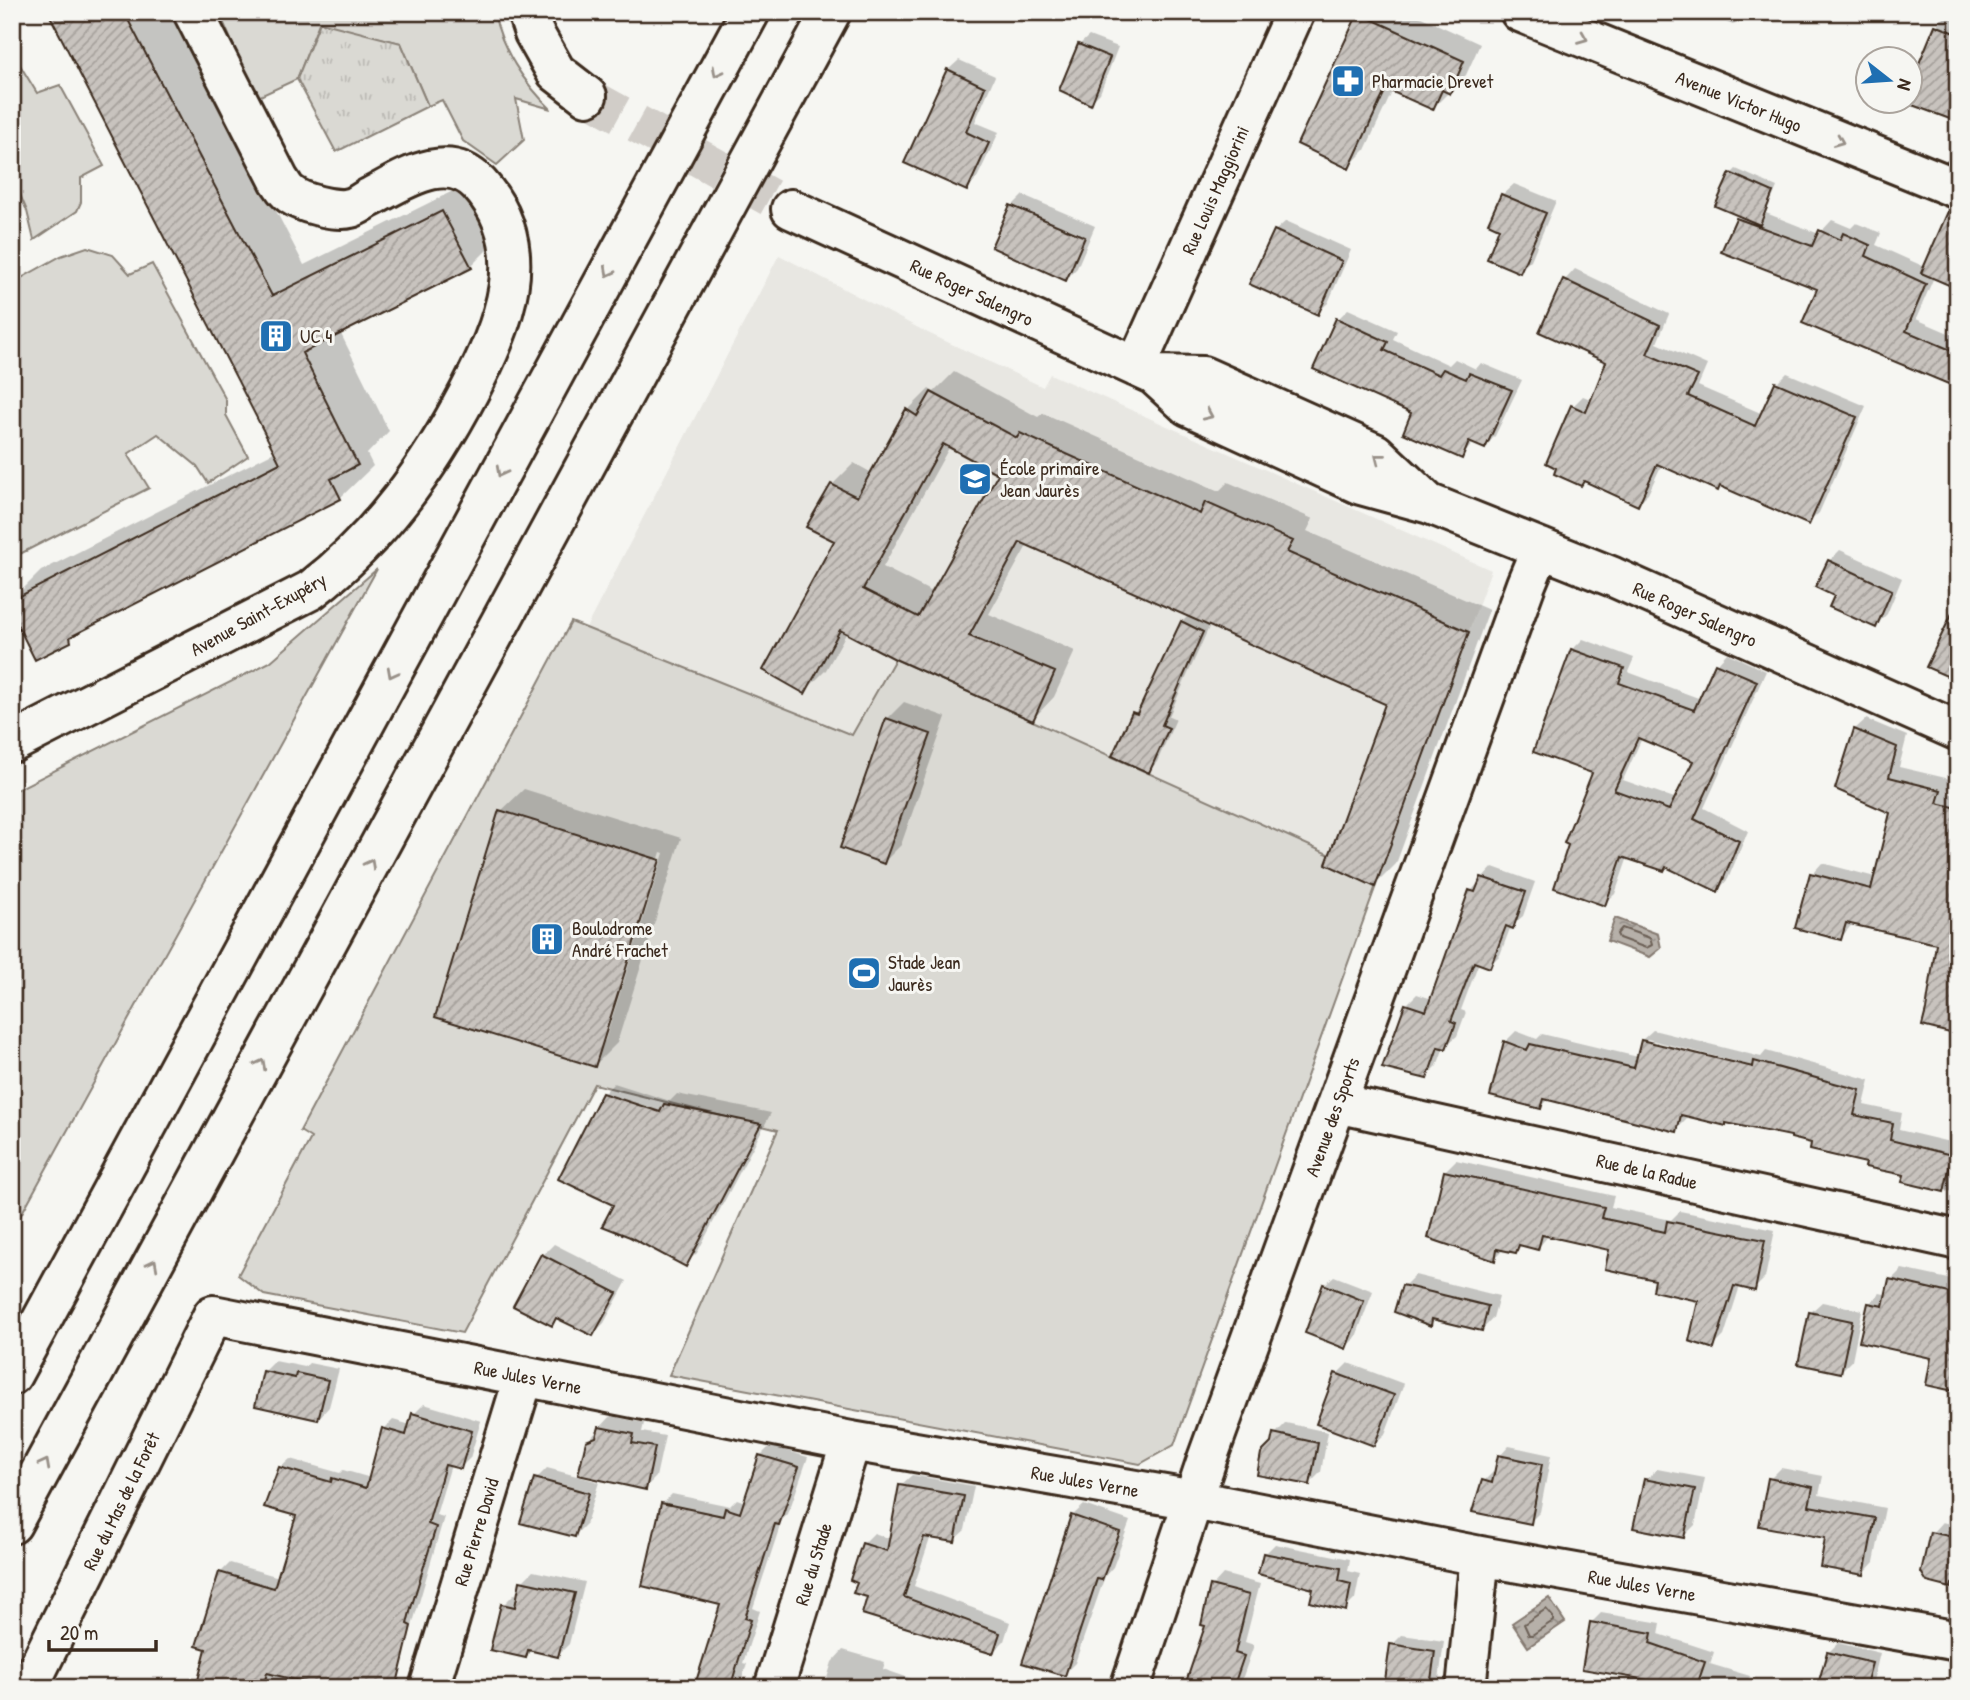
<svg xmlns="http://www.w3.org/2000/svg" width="1970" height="1700" font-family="'Patrick Hand',sans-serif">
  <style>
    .built { fill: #e8e7e2 }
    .grass { fill: #dad9d3; stroke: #8a8278; stroke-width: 2 }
    .park { fill: url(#park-tufts); stroke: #8a8278; stroke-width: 2 }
    .water { fill: url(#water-ripples); stroke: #857a71; stroke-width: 2 }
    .shadow { fill: #0003; fill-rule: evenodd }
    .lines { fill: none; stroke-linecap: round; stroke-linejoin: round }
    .shore { stroke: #6c6056; stroke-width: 2 }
    .building { fill: url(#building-hatch); stroke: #3b2a1e; stroke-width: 2; fill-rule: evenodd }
    .minor-tunnel { stroke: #d1cdc8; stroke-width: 38; stroke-dasharray: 38 19; stroke-linecap: butt }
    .minor-casing { stroke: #3b2a1e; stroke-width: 44 }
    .highway-casing { stroke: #3b2a1e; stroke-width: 44 }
    .minor { stroke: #f6f6f2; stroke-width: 38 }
    .highway { stroke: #f6f6f2; stroke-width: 38 }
    .oneway { stroke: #989088 }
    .labels { text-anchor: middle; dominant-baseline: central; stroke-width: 6; stroke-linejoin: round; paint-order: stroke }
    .poi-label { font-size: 19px; fill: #3b2a1e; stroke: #f6f6f2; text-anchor: start }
    .street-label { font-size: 19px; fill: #3b2a1e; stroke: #f6f6f2 }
  </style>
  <defs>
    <pattern id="park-tufts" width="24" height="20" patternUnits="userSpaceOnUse" patternTransform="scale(1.75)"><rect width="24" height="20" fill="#dad9d3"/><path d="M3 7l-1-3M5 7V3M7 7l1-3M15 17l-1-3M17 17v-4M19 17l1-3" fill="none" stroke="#bcbab5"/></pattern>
    <pattern id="water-ripples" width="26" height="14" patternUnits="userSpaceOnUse" patternTransform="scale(1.75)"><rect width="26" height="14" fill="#b6b0a9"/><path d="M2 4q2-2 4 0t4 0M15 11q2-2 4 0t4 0" fill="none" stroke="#958f89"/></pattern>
    <pattern id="building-hatch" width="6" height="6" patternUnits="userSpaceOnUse" patternTransform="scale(1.75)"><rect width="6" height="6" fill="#c8c3be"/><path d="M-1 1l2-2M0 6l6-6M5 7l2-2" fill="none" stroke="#a49f9a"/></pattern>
  </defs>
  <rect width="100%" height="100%" fill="#f6f6f2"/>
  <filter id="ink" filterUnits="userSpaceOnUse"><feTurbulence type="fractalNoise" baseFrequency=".0143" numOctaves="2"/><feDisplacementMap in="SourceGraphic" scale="14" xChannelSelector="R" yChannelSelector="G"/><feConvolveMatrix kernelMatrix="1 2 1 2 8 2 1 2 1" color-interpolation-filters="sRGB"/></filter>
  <g filter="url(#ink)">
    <path class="built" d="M779 255 928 333 1043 387 1050 374 1491 570 1379 877 895 659 853 735 586 628Z"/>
    <path class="grass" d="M219 12H494C501 49 524 83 551 109L516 99 524 140 497 165 463 141 442 100 428 106 401 43 319 23 297 79 256 98Z
      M12 52 37 93 60 85 104 166 81 178V202L77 211 34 240 27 211 12 176Z
      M87 247 113 255 130 274 152 264 226 400V415L248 456 208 483 197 466 158 434 128 454 149 488 12 558V366L18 356 16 281 61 256Z
      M377 569 12 1231V792L270 662Z
      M571 622 852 735 895 659 1379 877 1174 1445 1140 1464 669 1375 778 1130 594 1084 462 1333 264 1295 238 1275 311 1138 300 1131Z"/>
    <path class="park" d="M320 22 401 43 428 106 336 152 297 79Z"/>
    <path class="water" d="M1615 918 1658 934 1661 948 1650 957 1607 941Z
      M1549 1598 1565 1622 1528 1647 1512 1623Z"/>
    <path class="shadow" d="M50 12H173L304 265 475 180 503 234 471 266 340 332 389 431 367 454 373 466 340 498 80 630 70 640 12 610V600L41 571 276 451Z
      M1234 12H1259L1252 19Z
      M1362 12H1410L1480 44 1466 75 1433 108 1393 90 1365 150 1348 167 1360 14Z
      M1700 12H1744L1733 25Z
      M1894 12H1908L1904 16Z
      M1946 16 1958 21V118L1909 102 1936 26Z
      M1089 36 1118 47 1100 93 1091 102 1079 45Z
      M959 60 995 76 975 122 999 132 977 178 967 189 948 70Z
      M1736 169 1777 187 1766 213 1819 234 1832 220 1851 228 1856 223 1881 233 1876 245 1925 267 1934 277 1916 319 1958 337V386L1819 288 1724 251 1742 215 1731 174Z
      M1514 184 1556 201 1531 260 1519 271 1501 228 1502 195Z
      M1023 195 1095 226 1077 268 1066 279 1012 206Z
      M1286 221 1351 250 1328 303 1317 313 1275 231Z
      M1575 269 1669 314 1657 343 1707 365 1698 386 1763 414 1777 383 1787 373 1866 406 1819 513 1808 523 1722 485 1718 489 1662 464 1648 494 1637 504 1585 480 1581 484 1573 406 1583 396 1593 400 1608 361 1542 331 1565 280Z
      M1348 309 1397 331 1393 339 1449 365 1455 359 1476 369 1481 363 1522 380 1495 436 1485 447 1474 442 1461 457 1414 413 1338 319Z
      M954 372 1038 417 1043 413 1219 491 1228 482 1313 519 1307 531 1489 610 1396 864 1375 885 1388 704 1210 625 1169 716 1176 719 1157 762 1149 771 1134 713 1143 704 1182 622 1189 615 1028 544 989 614 1075 651 1054 697 1033 719 847 632 826 670 805 691 837 541 809 527 832 485 854 463 872 473 907 411 929 389 934 392ZM950 446 1000 473 934 593 883 567Z
      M1840 550 1902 578 1887 614 1876 625 1829 561Z
      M1583 639 1634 658 1628 672 1701 699 1717 664 1727 653 1766 671 1704 808 1748 831 1728 879 1718 890 1667 866 1628 857 1615 894 1604 904 1594 772 1572 650ZM1642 738 1695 760 1677 799 1623 780Z
      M904 702 946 717 901 845 884 862 887 719Z
      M1866 719 1907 736 1899 767 1950 779 1947 793 1958 795V1033L1938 942 1853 923 1841 938 1812 874 1822 863 1875 877 1892 812 1837 788 1855 729Z
      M524 789 681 838 617 1043 595 1065 501 811ZM661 852 664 853 605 1041H602Z
      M1493 867 1535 882 1523 916 1511 926 1500 955 1489 966 1479 962 1461 1010 1466 1012 1457 1036 1444 1047 1437 1066 1426 1077 1406 1005 1417 994 1432 999 1471 891Z
      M1653 1030 1761 1057 1766 1051 1870 1080 1864 1105 1902 1113 1899 1130 1958 1144V1193L1904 1181 1906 1174 1793 1135 1728 1122 1725 1125 1688 1115 1687 1119 1676 1130 1549 1099 1541 1107 1505 1042 1516 1031 1537 1039 1542 1034 1638 1057 1642 1040ZM1647 1039 1761 1068V1071L1647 1043Z
      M614 1083 670 1101 677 1094 771 1113 697 1253 685 1264 615 1204 603 1094Z
      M1456 1160 1614 1196 1611 1207 1671 1220 1680 1211 1775 1230 1765 1278 1754 1289 1740 1286 1724 1336 1713 1347 1700 1300 1657 1279 1611 1248 1549 1235 1538 1248 1523 1244 1516 1251 1504 1249 1494 1259 1445 1171Z
      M554 1244 627 1281 604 1323 593 1334 558 1317 551 1324 543 1255Z
      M1902 1269 1958 1281V1305L1934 1357 1869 1304 1880 1293 1888 1295 1891 1280Z
      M1415 1275 1499 1296 1493 1318 1482 1330 1436 1319 1430 1324 1404 1286Z
      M1334 1276 1373 1291 1356 1337 1346 1347 1324 1285Z
      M1822 1302 1862 1310 1852 1360 1841 1371 1810 1313Z
      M275 1361 305 1367 309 1363 339 1369 329 1407 318 1419 264 1372Z
      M1348 1363 1404 1384 1385 1434 1374 1444 1318 1423 1337 1374Z
      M424 1404 481 1421 470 1458 460 1468 451 1465 436 1515 444 1517 410 1633 400 1643 387 1688H198L209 1648 220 1573 230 1563 279 1577 298 1515 280 1468 290 1459 340 1473 343 1470 371 1478 384 1429 393 1420 411 1425 414 1414Z
      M611 1416 644 1423 642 1432 665 1436 656 1477 645 1488 587 1442Z
      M1286 1423 1328 1432 1321 1472 1310 1483 1272 1444 1275 1434Z
      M770 1446 808 1457 788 1514 782 1520 753 1608 760 1611 743 1663 747 1664 739 1688H695L722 1604 662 1504 672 1494 730 1506 737 1499 745 1502 760 1456Z
      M1509 1446 1551 1455 1540 1512 1530 1522 1484 1481 1494 1471 1496 1472 1500 1456Z
      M547 1468 599 1482 586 1524 575 1535 536 1479Z
      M1781 1468 1823 1476 1819 1495 1885 1508 1874 1562 1863 1574 1770 1479Z
      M1657 1469 1705 1478 1695 1525 1684 1536 1646 1480Z
      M912 1475 974 1486 965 1530 954 1540 931 1536 914 1586 1010 1622 1004 1641 993 1652 870 1596 863 1544 874 1533 891 1539 901 1485Z
      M1084 1505 1130 1521 1113 1567 1105 1576 1075 1663 1064 1674 1072 1516Z
      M1942 1522 1958 1526V1583L1954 1582 1951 1586 1932 1533Z
      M1275 1544 1350 1559 1348 1571 1360 1574 1355 1599 1345 1609 1265 1554Z
      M533 1571 585 1582 569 1644 558 1655 532 1650 526 1656 503 1605 514 1594 519 1595 522 1582Z
      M1223 1574 1260 1584 1245 1642 1254 1645 1239 1688H1186L1208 1625 1212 1586Z
      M1601 1613 1661 1623 1659 1634 1714 1652 1710 1664 1750 1676 1746 1688H1645L1647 1678 1591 1623Z
      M1402 1635 1444 1641 1438 1688H1386L1392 1645Z
      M1838 1643 1880 1653 1873 1681 1899 1688H1818L1828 1653Z
      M843 1650 885 1662 883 1669 938 1688H824L832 1662Z
      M1531 1679 1571 1684V1688H1523Z"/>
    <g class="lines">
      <path class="shore" d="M1622 928 1650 938 1652 945 1646 948 1619 938 1617 934Z
        M1546 1609 1553 1617V1621L1532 1635H1529L1524 1624Z"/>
    </g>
    <path class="building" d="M48 12H124L272 296 442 211 472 268 302 353 358 465 331 479 341 499 70 637 71 642 35 660 12 614V600L280 463Z
      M1358 13 1464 61 1450 94 1442 90 1433 110 1386 89 1349 169 1297 144Z
      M1935 25 1958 34V122L1904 102H1910V85Z
      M1078 44 1110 57 1091 105 1059 90Z
      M947 69 985 87 966 132 989 143 967 191 904 163Z
      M1730 173 1773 192 1760 225 1715 206Z
      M1501 194 1546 213 1520 273 1487 259 1499 228 1488 223Z
      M1010 205 1085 237 1066 281 991 247Z
      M1949 209 1958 210V289L1921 273Z
      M1736 218 1812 246 1819 230 1840 240 1843 233 1870 245 1866 256 1926 284 1906 331 1958 353V388L1802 323 1817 289 1721 252Z
      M1274 230 1342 261 1318 315 1249 284Z
      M1563 279 1660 325 1647 354 1698 376 1688 396 1755 426 1775 382 1857 417 1809 525 1720 486 1718 491 1657 464 1638 506 1584 481 1581 486 1554 474 1556 468 1546 463 1571 405 1586 412 1606 362 1539 332Z
      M1336 318 1388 342 1384 350 1439 375 1443 369 1466 379 1469 373 1512 390 1485 449 1469 442 1462 459 1403 433 1411 413 1313 369Z
      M931 392 1017 438 1020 433 1200 514 1205 502 1293 541 1287 552 1469 632 1375 887 1326 864 1385 704 1020 542 969 636 1055 672 1033 721 895 659 840 630 805 694 763 670 834 541 806 527 831 484 857 497 906 409 917 416ZM943 444 998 474 918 617 863 589Z
      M1828 560 1892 590 1876 628 1829 607 1834 596 1815 587Z
      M1958 601V681L1926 667Z
      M1181 621 1203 632 1162 725 1169 728 1149 773 1112 756 1132 712 1137 714Z
      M1571 649 1624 668 1619 683 1694 710 1715 663 1757 681 1694 819 1739 841 1718 892 1666 867 1664 871 1622 857 1605 906 1554 888 1568 845 1564 843 1592 773 1533 752ZM1638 738 1693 761 1669 810 1614 790Z
      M886 718 931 734 884 864 840 848Z
      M1854 729 1897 747 1889 777 1941 790 1937 803 1958 808V1035L1922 1026 1926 1010 1936 944 1846 923 1841 940 1795 928 1810 873 1871 889 1890 813 1835 789Z
      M499 810 660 860 595 1067 435 1017Z
      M1481 877 1526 892 1513 929 1506 926 1490 968 1474 962 1451 1021 1456 1023 1446 1049 1438 1047 1427 1079 1382 1068 1405 1004 1426 1011 1469 890 1475 892Z
      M1641 1040 1753 1067 1754 1061 1860 1090 1854 1115 1893 1123 1890 1140 1952 1155 1944 1192 1902 1182 1904 1175 1865 1167 1866 1163 1810 1150 1811 1143 1791 1138V1136L1726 1123V1126L1681 1115 1677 1132 1544 1099 1541 1109 1490 1096 1504 1041 1527 1050 1530 1044 1634 1068Z
      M602 1093 660 1112 664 1104 761 1124 686 1267 630 1237 602 1226 613 1205 558 1179Z
      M1444 1171 1604 1207 1601 1218 1665 1232 1667 1221 1765 1240 1755 1291 1734 1286 1714 1349 1689 1341 1698 1301 1653 1291 1655 1280 1605 1269 1609 1250 1542 1235 1538 1250 1519 1245 1516 1253 1497 1249 1495 1261 1428 1238Z
      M541 1254 617 1293 593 1336 556 1318 552 1326 513 1306Z
      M1889 1279 1958 1295V1392L1926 1385 1931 1358 1859 1342 1868 1303 1883 1306Z
      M1323 1284 1364 1301 1346 1349 1305 1333Z
      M1402 1285 1488 1306 1482 1331 1432 1319 1431 1326 1394 1312Z
      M1809 1312 1852 1321 1841 1373 1798 1364Z
      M263 1371 295 1378 296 1373 328 1380 318 1420 255 1406Z
      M1335 1373 1394 1395 1374 1446 1316 1424Z
      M412 1413 472 1431 461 1469 445 1465 428 1524 436 1527 411 1608 407 1624 411 1626 396 1688H328L267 1673 263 1688H196L206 1649 196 1646 219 1572 274 1588 296 1516 264 1507 279 1467 331 1482 332 1478 366 1488 382 1428 406 1435Z
      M599 1427 634 1434 632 1443 655 1447 646 1490 578 1475 586 1441 596 1437Z
      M1273 1433 1318 1443 1310 1485 1257 1475 1261 1453 1271 1443Z
      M759 1455 799 1467 779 1525 775 1524 745 1618 751 1620 730 1688H694L720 1605 642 1586 661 1503 723 1516 725 1508 740 1513Z
      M1498 1455 1542 1464 1531 1524 1472 1512 1482 1480 1492 1483Z
      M534 1478 589 1493 575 1537 520 1523Z
      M1768 1478 1813 1487 1809 1506 1875 1518 1864 1575 1820 1567 1825 1538 1759 1526Z
      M1644 1479 1695 1489 1684 1538 1633 1528Z
      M899 1485 964 1496 955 1542 924 1537 904 1597 1000 1633 993 1654 862 1614 867 1597 853 1593 857 1583 850 1580 862 1543 887 1551Z
      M1071 1515 1120 1532 1102 1580 1097 1579 1065 1676 1022 1663Z
      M1930 1532 1958 1538V1585L1952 1584 1951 1588 1927 1582 1921 1572Z
      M1263 1553 1341 1568 1339 1581 1351 1584 1346 1611 1310 1602 1313 1589 1258 1574Z
      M520 1581 575 1593 558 1657 528 1650 526 1658 490 1650 501 1604 515 1607Z
      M1210 1585 1249 1595 1235 1653 1244 1656 1233 1688H1184L1205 1626 1201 1625Z
      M1590 1622 1652 1633 1650 1643 1705 1662 1696 1688H1664L1665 1683 1582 1669Z
      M1390 1644 1435 1651 1430 1688H1384Z
      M1827 1652 1872 1663 1865 1688H1817Z"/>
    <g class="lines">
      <path class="minor-tunnel" d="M587 96 791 209"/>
      <g class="minor-casing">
        <path id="minor" d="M527 12 534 33 556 72 587 96
          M1520 12 1958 189
          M791 209 1154 375 1188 406 1361 485 1430 504 1613 577 1958 731
          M1136 367 1295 12
          M1154 375 1203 376 1375 453 1425 500
          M12 743 311 590C380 537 429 468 469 392 503 327 537 248 479 184 446 149 402 181 369 198 363 201 356 207 350 208 336 212 300 203 289 193 285 190 282 184 279 180L193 12
          M1337 1103 1958 1240
          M28 1688 213 1315 851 1441 1194 1500 1480 1556 1958 1641
          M429 1688 524 1376
          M774 1688 851 1441
          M1130 1688 1207 1459 1526 584 1541 548
          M1466 1688 1480 1556"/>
      </g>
      <g class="highway-casing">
        <path id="highway" d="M12 1375 750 12
          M12 1524 831 12"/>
      </g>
      <use href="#minor" class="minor"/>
      <use href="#highway" class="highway"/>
    </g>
    <defs><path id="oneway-chevron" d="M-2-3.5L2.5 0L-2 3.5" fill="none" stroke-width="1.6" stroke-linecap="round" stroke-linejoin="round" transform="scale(1.75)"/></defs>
    <g class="oneway">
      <use href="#oneway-chevron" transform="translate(1583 38) rotate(22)"/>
      <use href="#oneway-chevron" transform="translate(717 72) rotate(118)"/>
      <use href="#oneway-chevron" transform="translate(1839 141) rotate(22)"/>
      <use href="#oneway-chevron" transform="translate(609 272) rotate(118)"/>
      <use href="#oneway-chevron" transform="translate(1208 415) rotate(24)"/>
      <use href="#oneway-chevron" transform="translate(1379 458) rotate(-142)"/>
      <use href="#oneway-chevron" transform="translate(501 472) rotate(118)"/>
      <use href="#oneway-chevron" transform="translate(392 673) rotate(118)"/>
      <use href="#oneway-chevron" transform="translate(370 864) rotate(-62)"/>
      <use href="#oneway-chevron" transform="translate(261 1064) rotate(-62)"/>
      <use href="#oneway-chevron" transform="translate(153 1264) rotate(-62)"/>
      <use href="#oneway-chevron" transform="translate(45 1464) rotate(-62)"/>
    </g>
  </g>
  <defs>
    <g id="pharmacy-square" transform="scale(1.75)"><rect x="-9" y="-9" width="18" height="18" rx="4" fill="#1f6fb2" stroke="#f6f6f2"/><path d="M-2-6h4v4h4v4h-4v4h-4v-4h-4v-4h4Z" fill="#fff"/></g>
    <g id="building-square" transform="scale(1.75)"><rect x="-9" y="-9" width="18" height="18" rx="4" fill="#1f6fb2" stroke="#f6f6f2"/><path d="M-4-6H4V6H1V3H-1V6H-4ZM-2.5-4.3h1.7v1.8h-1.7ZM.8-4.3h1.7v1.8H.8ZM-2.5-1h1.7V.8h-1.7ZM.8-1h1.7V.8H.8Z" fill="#fff"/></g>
    <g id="school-square" transform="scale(1.75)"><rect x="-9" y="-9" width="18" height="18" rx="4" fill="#1f6fb2" stroke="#f6f6f2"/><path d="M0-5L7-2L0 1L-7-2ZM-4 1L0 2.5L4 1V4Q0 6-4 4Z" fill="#fff"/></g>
    <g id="stadium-square" transform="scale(1.75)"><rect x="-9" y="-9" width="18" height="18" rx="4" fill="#1f6fb2" stroke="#f6f6f2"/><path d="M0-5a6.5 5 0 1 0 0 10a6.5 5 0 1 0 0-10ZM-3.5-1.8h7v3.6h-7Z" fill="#fff"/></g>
  </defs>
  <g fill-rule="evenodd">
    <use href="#pharmacy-square" x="1348" y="81"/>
    <use href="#building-square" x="276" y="336"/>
    <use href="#school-square" x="975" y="479"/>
    <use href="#building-square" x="547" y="939"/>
    <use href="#stadium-square" x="864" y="973"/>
  </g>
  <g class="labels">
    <g class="poi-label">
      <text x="1372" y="81">Pharmacie Drevet</text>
      <text x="300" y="336">UC 4</text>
      <text x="1000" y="468">École primaire<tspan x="1000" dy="22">Jean Jaurès</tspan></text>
      <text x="572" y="928">Boulodrome<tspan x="572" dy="22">André Frachet</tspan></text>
      <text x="888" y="962">Stade Jean<tspan x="888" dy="22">Jaurès</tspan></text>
    </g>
    <g class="street-label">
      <text transform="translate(1739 101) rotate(22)">Avenue Victor Hugo</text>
      <text transform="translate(1215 190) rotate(-66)">Rue Louis Maggiorini</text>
      <text transform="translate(972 292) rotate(25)">Rue Roger Salengro</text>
      <text transform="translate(258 614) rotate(-29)">Avenue Saint-Exupéry</text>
      <text transform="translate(1695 614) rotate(24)">Rue Roger Salengro</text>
      <text transform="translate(1332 1117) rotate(-70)">Avenue des Sports</text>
      <text transform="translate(1647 1171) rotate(13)">Rue de la Radue</text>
      <text transform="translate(528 1377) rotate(11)">Rue Jules Verne</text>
      <text transform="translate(1085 1481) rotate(10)">Rue Jules Verne</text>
      <text transform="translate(121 1501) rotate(-64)">Rue du Mas de la Forêt</text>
      <text transform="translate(476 1532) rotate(-73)">Rue Pierre David</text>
      <text transform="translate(813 1564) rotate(-73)">Rue du Stade</text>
      <text transform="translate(1642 1585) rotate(10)">Rue Jules Verne</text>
    </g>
  </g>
  <rect width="1970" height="1700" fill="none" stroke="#f6f6f2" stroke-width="42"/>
  <rect x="21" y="21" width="1928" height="1658" fill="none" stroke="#3b2a1e" stroke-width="2.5" filter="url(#ink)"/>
  <g transform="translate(1889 80) rotate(107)"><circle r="33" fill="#f6f6f2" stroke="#aba49d" stroke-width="2"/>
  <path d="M0-5L12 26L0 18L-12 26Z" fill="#1f6fb2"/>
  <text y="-10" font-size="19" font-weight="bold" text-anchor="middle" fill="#3b2a1e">N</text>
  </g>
  <path d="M49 1640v10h107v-10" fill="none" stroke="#3b2a1e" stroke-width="3.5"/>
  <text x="60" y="1640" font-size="21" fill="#3b2a1e" stroke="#f6f6f2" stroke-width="5" paint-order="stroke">20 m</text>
</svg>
